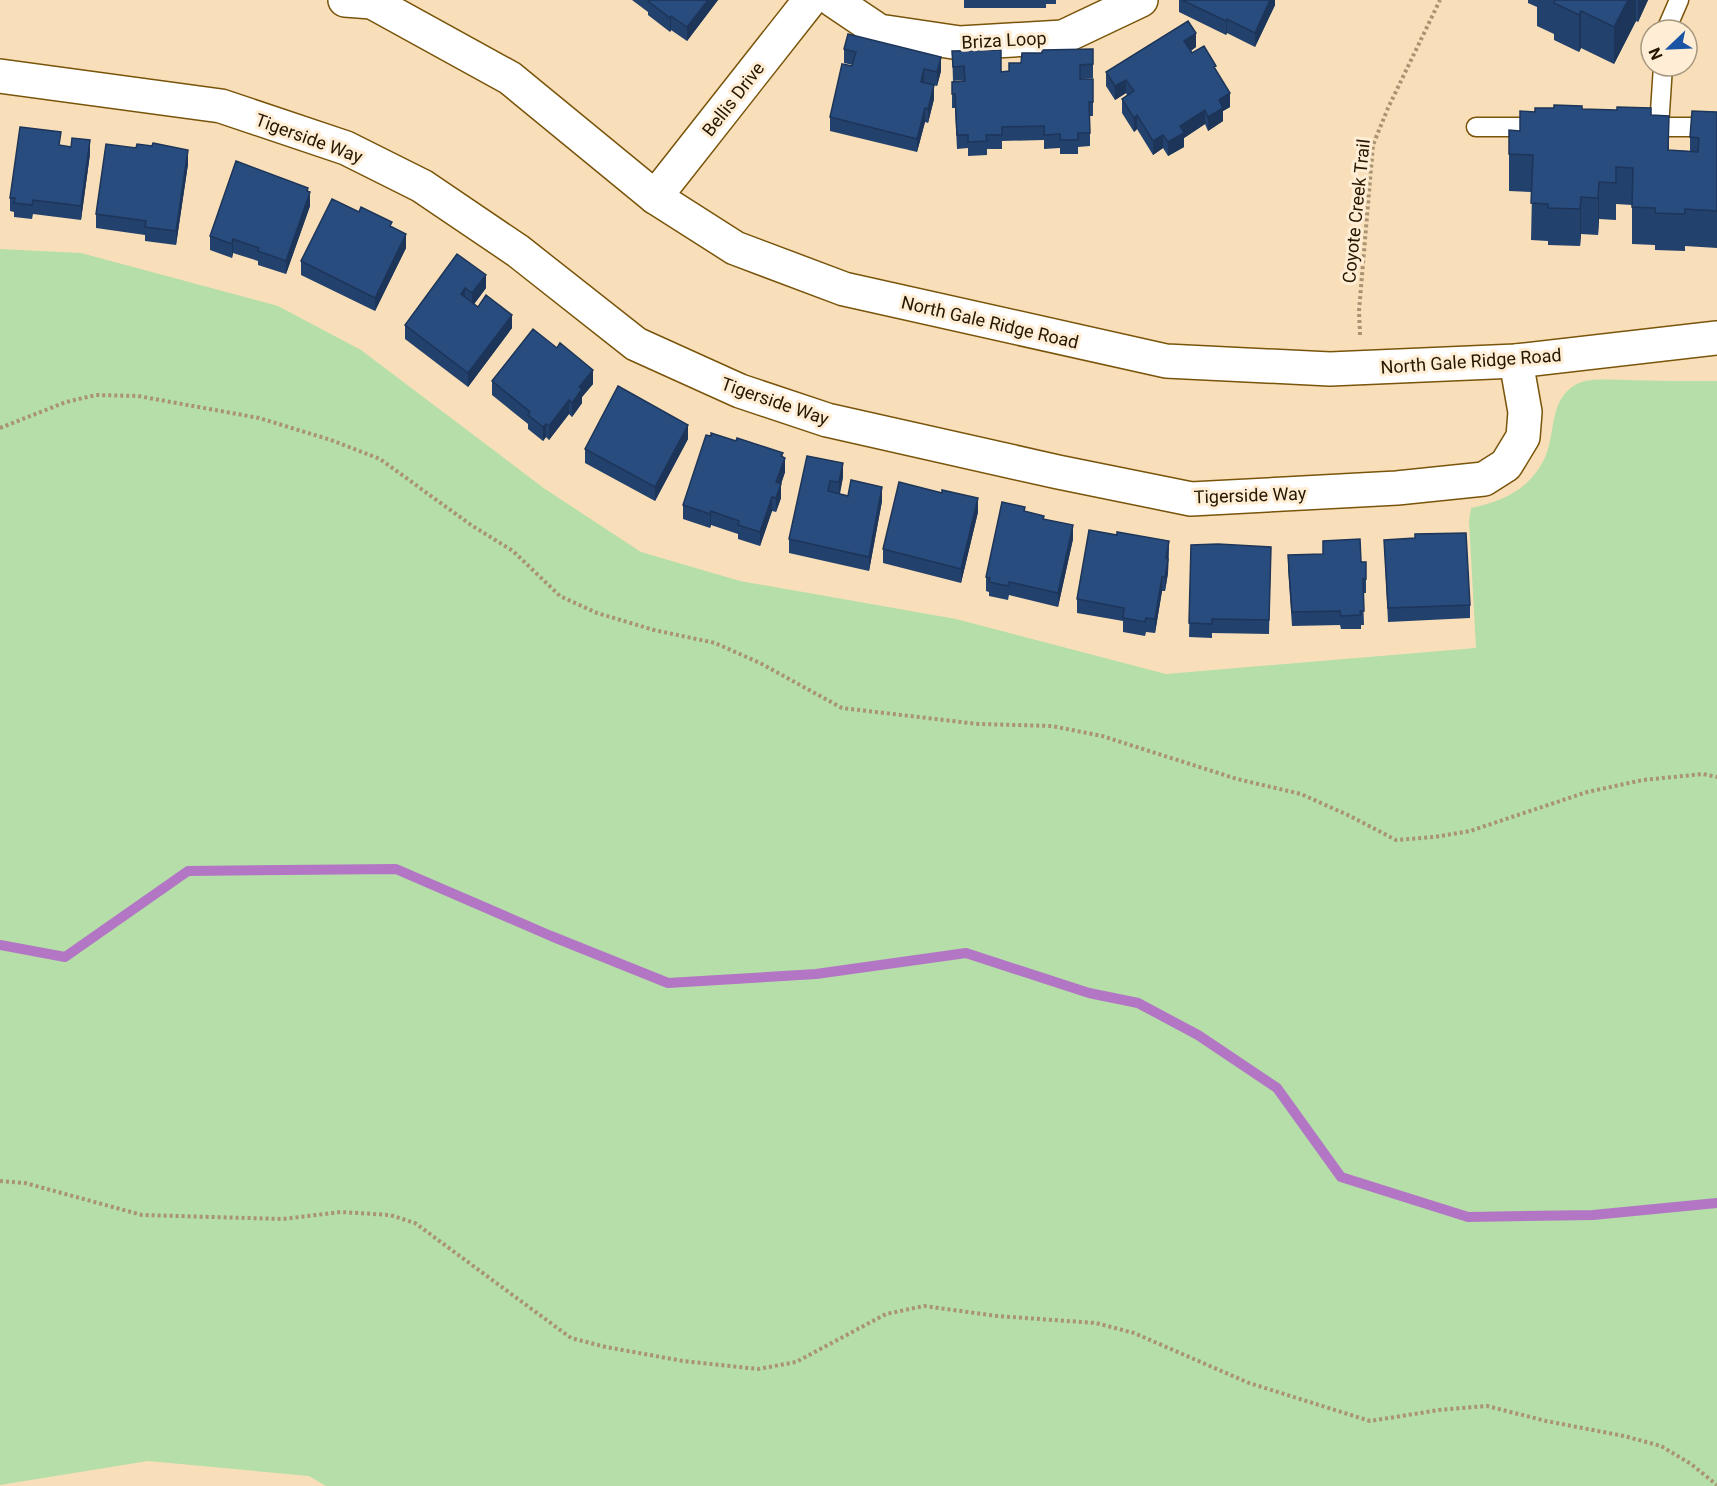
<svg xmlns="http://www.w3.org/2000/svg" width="1717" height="1486" font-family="Roboto,sans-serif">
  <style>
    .green { fill: #b6dea8 }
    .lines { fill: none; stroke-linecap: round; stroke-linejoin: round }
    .stream { stroke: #b276c5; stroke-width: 10 }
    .service-casing { stroke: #79540a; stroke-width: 21 }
    .minor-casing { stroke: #79540a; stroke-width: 36 }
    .tertiary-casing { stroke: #79540a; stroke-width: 36 }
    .path { stroke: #a99373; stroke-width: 4; stroke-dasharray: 3 3; stroke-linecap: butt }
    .service { stroke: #fff; stroke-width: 18 }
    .minor { stroke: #fff; stroke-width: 33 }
    .tertiary { stroke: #fff; stroke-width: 33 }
    .wall { fill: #23416d }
    .shaded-wall { fill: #1d3559 }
    .building { fill: #294c7f; stroke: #1d3559; stroke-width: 1.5 }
    .labels { text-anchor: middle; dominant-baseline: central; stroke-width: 6; stroke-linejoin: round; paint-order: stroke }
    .street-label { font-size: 18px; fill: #271700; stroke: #ffeed5 }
  </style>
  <rect width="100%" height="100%" fill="#f8dfb9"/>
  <path class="green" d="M0 249 81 253 278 306 361 350 545 489 641 552 740 581 956 619 1166 674 1476 648 1469 520 1471 508C1504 501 1532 488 1546 455 1556 430 1549 397 1579 383 1592 378 1612 380 1625 380 1656 381 1686 381 1717 381V1486H326L309 1476 148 1461 0 1485Z"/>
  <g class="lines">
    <path class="stream" d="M0 945 65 957 188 871 396 869 551 936 668 983 816 974 966 953 1089 993 1138 1003 1198 1035 1277 1088 1341 1177 1468 1217 1593 1215 1717 1203"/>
    <g class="service-casing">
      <path id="service" d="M1666 30 1679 0
        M1476 127H1543
        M1646 127H1717
        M1659 127 1663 66"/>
    </g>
    <g class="minor-casing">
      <path id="minor" d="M833 0 879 31 960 43 1063 37 1141 0
        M0 76 221 106 346 148 422 186 518 251 636 344 740 391 827 420 1058 472 1191 499 1397 488 1484 479 1506 465 1523 437 1525 412 1516 361
        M655 197 810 0"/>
    </g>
    <g class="tertiary-casing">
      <path id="tertiary" d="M345 0 372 2 510 78 655 197 735 248 844 289 1166 361 1330 369 1516 361 1717 338"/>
    </g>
    <path class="path" d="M1360 335 1359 311 1373 145 1388 108 1440 0
      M0 428 66 402 96 395 138 396 259 418 331 440 380 459 471 525 513 551 560 596 597 613 654 630 715 643 760 663 842 708 978 724 1052 726 1102 736 1237 779 1301 794 1350 816 1396 840 1434 837 1470 831 1587 792 1643 780 1703 774 1717 777
      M0 1181 25 1183 142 1215 283 1219 341 1212 390 1215 415 1223 571 1338 606 1347 683 1361 758 1369 796 1362 886 1314 924 1306 997 1316 1096 1323 1134 1333 1249 1383 1370 1421 1439 1410 1487 1406 1546 1421 1624 1436 1661 1446 1691 1464 1717 1485"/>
    <use href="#service" class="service"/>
    <use href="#minor" class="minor"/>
    <use href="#tertiary" class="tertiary"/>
  </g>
  <path class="wall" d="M632 0H718L687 41 671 30 670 32 648 15V12Z
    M964 0H1056V4H1046V8H964Z
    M1179 0H1275V5L1255 47 1227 33 1226 35 1179 12Z
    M1528 0H1648L1638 22 1636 21 1614 64 1581 48 1579 52 1554 40V34L1537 26V7L1528 3Z
    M1196 47 1191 51 1192 53 1216 71 1230 107 1223 111V121L1208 131 1205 124 1184 138V147L1168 156 1163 148 1153 155 1137 129 1134 132 1122 113V99L1127 95 1126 93 1115 100 1106 86V72Z
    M844 49 941 71 937 86 924 83 934 99 928 123 925 122 917 152 830 131V117L853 65 844 63Z
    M1093 49V78H1080L1093 79V116H1090V146L1078 147V154H1060V148L1044 149V140L1002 141V149H987V155L968 156V148L957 149 955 108H952V82L964 80 953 81 952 51 1001 72 1009 71 1021 63 1042 53Z
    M1582 109 1651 115 1669 150 1690 151V137L1717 112V248L1685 246V251L1655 250V245L1632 244V205L1616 204V220L1599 219 1598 235 1581 234 1580 246 1548 245V241L1531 240 1532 192 1509 191V154L1520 131 1535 112Z
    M61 145 90 154 81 220 33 214 32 219 14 217V212L10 211V198Z
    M136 148 188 164 176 245 145 241V235L96 228V214Z
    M308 192 310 206 286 274 258 265V261L233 253 232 258 210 250V236Z
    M359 212 392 227 406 248 375 311 301 275V261Z
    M457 254 486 288 474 304 512 328 468 387 405 339V325Z
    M492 381 593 384 582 397V403L572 417 569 414 549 440 546 437 543 441 528 429V424L492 395Z
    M688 439 655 501 585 463V449Z
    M807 456 843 477 840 494 882 501 869 571 789 553V539Z
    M783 457 785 472 781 484V498L776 512 772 511 760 546 738 539V534L711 525 710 528 683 519V505Z
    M1025 511 1044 519 1073 539 1058 607 1009 595 1008 600 989 596V592L986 591V577Z
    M978 512 961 583 883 563V549Z
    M1117 535 1169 541 1168 573 1165 591H1162L1155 633 1146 632 1145 636 1123 632V621L1077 613V599Z
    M1384 540 1470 605V618L1388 622Z
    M1191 545 1271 547 1269 634 1212 633V638L1189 637Z
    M1288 555 1361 562 1366 579V593H1363L1364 625H1361V629H1341L1340 625 1292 626 1288 569Z"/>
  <path class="shaded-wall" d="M708 0H718L687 41V27Z
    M1270 0H1275V5L1255 47V33Z
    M1628 0H1636V21L1614 64V27Z
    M1638 0H1648L1638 22Z
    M1581 11V48L1579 52V15Z
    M671 16V30L670 32V18Z
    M1227 19V33L1226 35V21Z
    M1196 33V47L1184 55V41Z
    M941 57V71L937 86V72Z
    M924 69V83L921 82Z
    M1126 80V93L1115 100V86Z
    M934 85V99L928 123V109Z
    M1230 93V107L1223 111V121L1208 131V117L1219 100Z
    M925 108V122L917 152V139Z
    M1205 110V124L1184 138V147L1168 156V142L1180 126Z
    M1137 115V129L1134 132V118Z
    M1669 116V153L1668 150Z
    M1163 135V148L1153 155V141Z
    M90 140V154L81 220V206Z
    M188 150V164L176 245V231Z
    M1599 182V219L1598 235V198Z
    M308 188V199L310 192V206L286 274V261Z
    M1581 197V234L1580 246V209Z
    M406 234V248L375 311V298Z
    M233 239V253L232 258V244Z
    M486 275V288L472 307V293Z
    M465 288V302L461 294Z
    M512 315V328L468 387V373Z
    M593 370V384L582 397V403L572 417V403L579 387Z
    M569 400V414L549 440V426Z
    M546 424V437L543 441V427Z
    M688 425V439L655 501V487Z
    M783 453V465L785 458V472L781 484V498L776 512V482Z
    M843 463V477L839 496V482Z
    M882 487V501L869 571V557Z
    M772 497V511L760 546V532Z
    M978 498V512L961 583V569Z
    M711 511V525L710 528V514Z
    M1073 525V539L1058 607V593Z
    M1169 541 1168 573 1165 591 1166 558Z
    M1162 577V591L1155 633V619Z"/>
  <path class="building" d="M649 0H708L687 27 671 16 670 18 648 1Z
    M1182 0H1270L1255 33 1227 19 1226 21Z
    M1555 0H1628L1614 27 1581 11 1579 15 1554 3Z
    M1188 21 1196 33 1184 41 1192 53 1204 46 1216 66 1214 67 1230 93 1219 100 1223 108 1208 117 1205 110 1180 126 1184 133 1168 142 1163 135 1153 141 1137 115 1134 118 1122 99 1134 91 1126 80 1115 86 1106 72Z
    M848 34 941 57 937 72 924 69 921 82 934 85 928 109 925 108 917 139 830 117 842 64 852 66 856 52 844 49Z
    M1093 49V64L1080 65V79H1093V102H1089L1090 133H1078V140H1060V134L1044 135V126L1002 127V135H986L987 141 968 142V135H957L955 94H952V82L965 81 964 66 953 67 952 51 1001 50V72L1009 71V63H1021L1022 53H1042V50Z
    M1554 105 1582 106V109L1617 110V107L1651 108V115L1669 116 1668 150 1698 152 1699 138 1690 137 1692 111 1717 112V211L1685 209V214L1655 213V208L1632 207 1633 168 1616 167V183L1599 182 1598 198 1581 197 1580 209 1548 208V204L1531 203 1533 155 1509 154V130L1520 131V111L1535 112V108H1554Z
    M20 127 61 132 59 145 71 147 72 138 90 140 81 206 33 200 32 205 14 203 15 198H10Z
    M153 143 188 150 176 231 145 227 146 221 96 214 106 144 136 148 137 144 152 146Z
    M236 161 308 188 307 191 310 192 286 261 258 251 259 248 233 239 232 244 210 236Z
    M332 199 359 212 361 207 392 222 390 226 406 234 375 298 301 261Z
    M457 254 486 275 472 293 465 288 461 294 478 307 486 295 512 315 468 373 405 325Z
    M533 329 557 348 560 343 593 370 579 387 582 389 572 403 569 400 549 426 546 424 543 427 528 415 530 412 492 381Z
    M618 386 688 425 655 487 585 449Z
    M711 433 736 441 737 438 783 453 781 456 785 458 776 482 781 484 776 498 772 497 760 532 738 525 739 521 711 511 710 514 683 505 706 435 711 436Z
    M807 456 843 463 839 482 830 481 828 491 848 496 851 480 882 487 869 557 789 539Z
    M899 482 942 493V490L978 498 961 569 883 549Z
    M1002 502 1025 507 1024 511 1044 516 1043 519 1073 525 1058 593 1009 582 1008 586 989 582 990 578 986 577Z
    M1089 530 1117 535V532L1169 541 1166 558 1168 559 1165 577H1162L1155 619 1146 618 1145 622 1123 618 1124 608 1077 599Z
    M1466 533 1470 605 1388 608 1384 540 1415 538V534Z
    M1360 539 1361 562H1366V579H1363L1364 611H1360L1361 615 1341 616 1340 611 1292 612 1288 555 1323 554V541Z
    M1218 544 1271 547 1269 620 1212 619V624L1189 623 1191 545Z"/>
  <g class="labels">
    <g class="street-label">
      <text transform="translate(1004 40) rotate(-3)">Briza Loop</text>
      <text transform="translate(733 99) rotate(-52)">Bellis Drive</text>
      <text transform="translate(309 138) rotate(20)">Tigerside Way</text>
      <text transform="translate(1356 211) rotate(-84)">Coyote Creek Trail</text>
      <text transform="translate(990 322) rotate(13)">North Gale Ridge Road</text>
      <text transform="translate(1471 361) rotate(-4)">North Gale Ridge Road</text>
      <text transform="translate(775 401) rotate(19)">Tigerside Way</text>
      <text transform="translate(1250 495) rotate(-2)">Tigerside Way</text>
    </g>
  </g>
  <g transform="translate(1669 48) rotate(247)"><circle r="28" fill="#ffeed5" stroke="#a99880" stroke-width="1.5"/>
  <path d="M0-4.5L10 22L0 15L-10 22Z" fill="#1954a5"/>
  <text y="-9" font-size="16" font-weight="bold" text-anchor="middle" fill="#271700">N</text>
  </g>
</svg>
